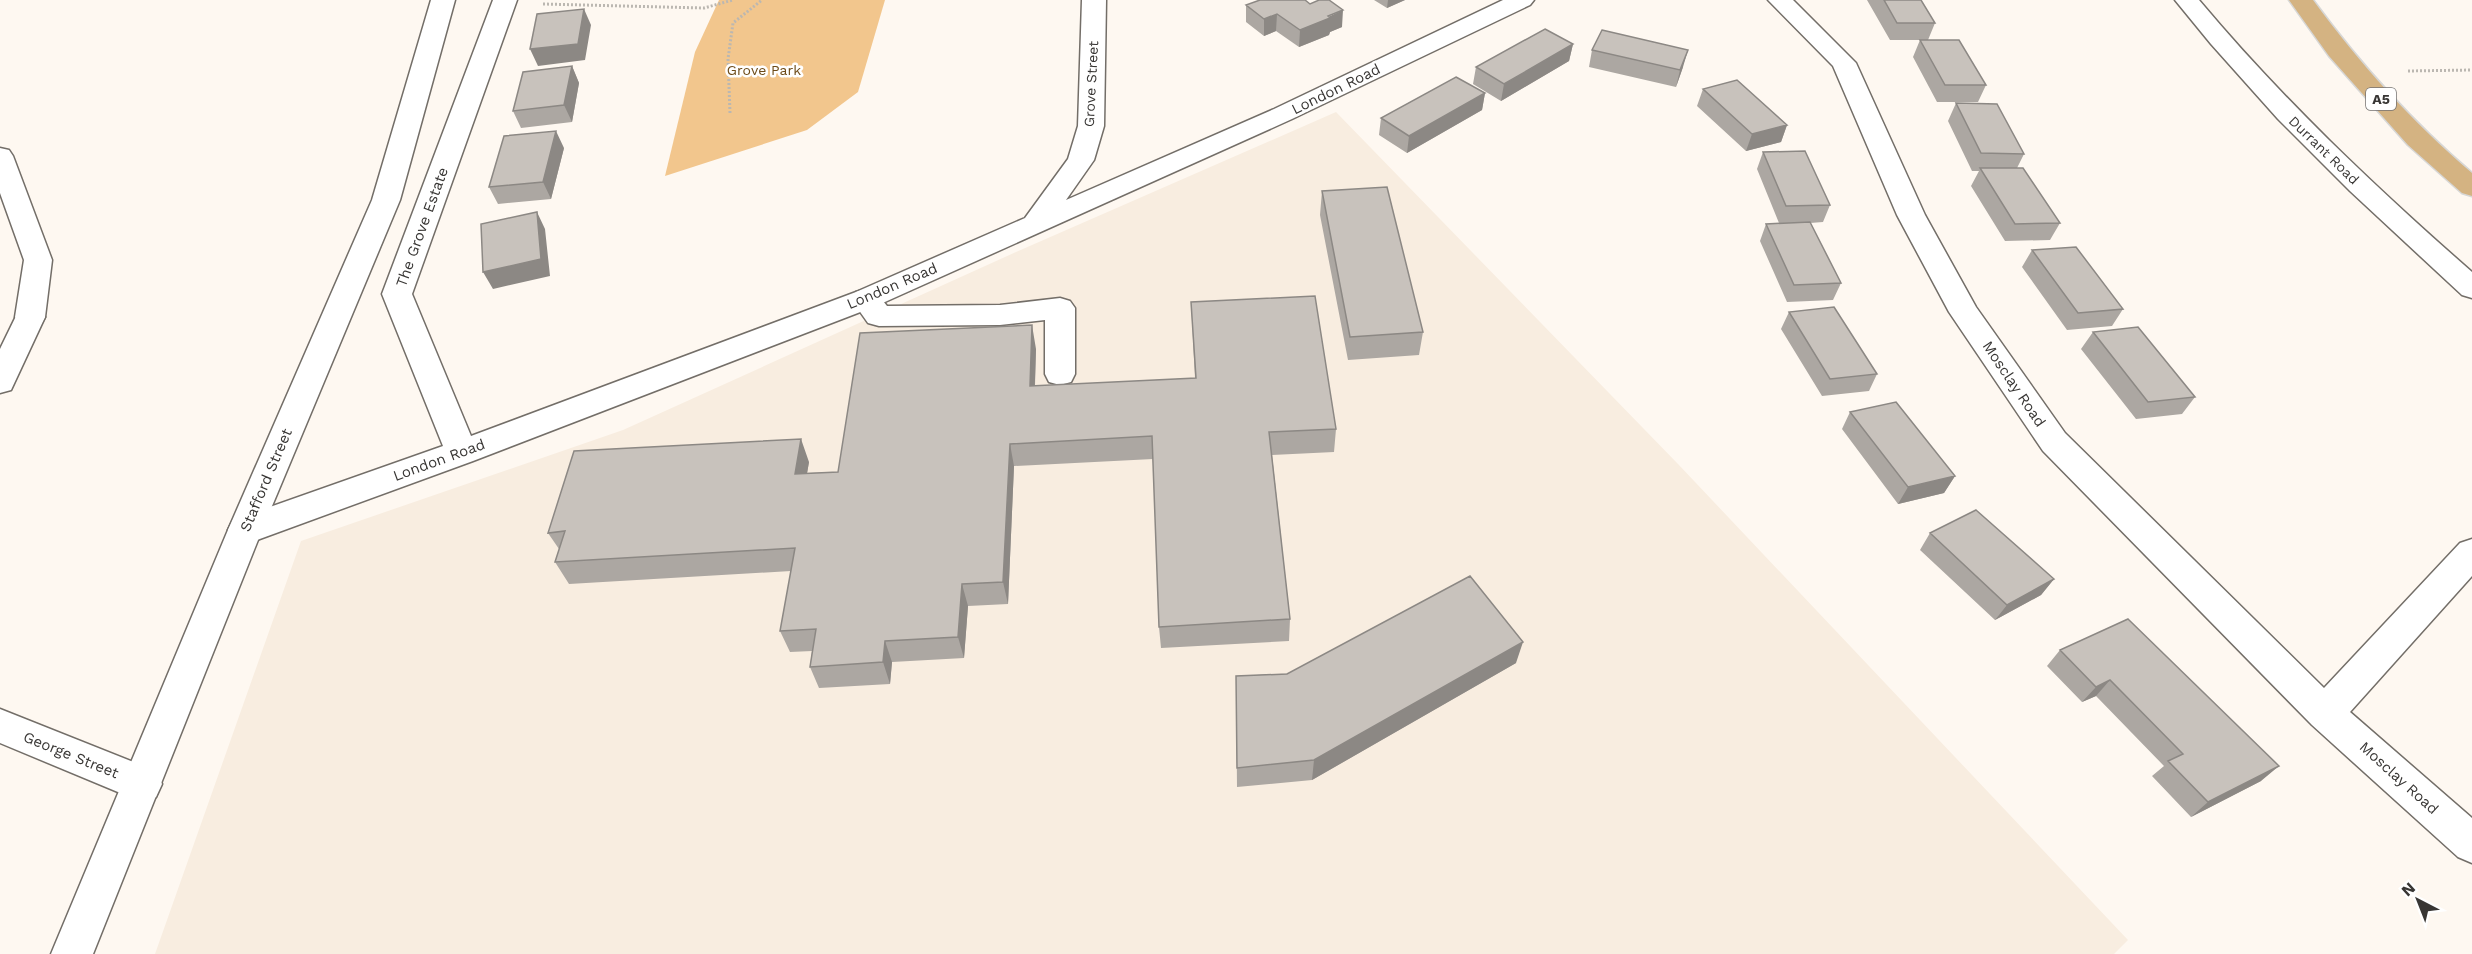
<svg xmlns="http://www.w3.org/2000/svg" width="2472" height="954" font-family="'Work Sans',sans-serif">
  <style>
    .built { fill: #f8ede0 }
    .green { fill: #f2c68d }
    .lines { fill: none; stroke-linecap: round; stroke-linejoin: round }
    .lane-casing { stroke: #736e68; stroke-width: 3 }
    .street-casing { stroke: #736e68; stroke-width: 3 }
    .secondary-casing { stroke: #736e68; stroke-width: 3 }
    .primary-casing { stroke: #d7d7d6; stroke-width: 3 }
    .path { stroke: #bbb7b1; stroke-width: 3; stroke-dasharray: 2 2; stroke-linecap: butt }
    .lane { fill: #fff; fill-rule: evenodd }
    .street { fill: #fff; fill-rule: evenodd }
    .secondary { fill: #fff; fill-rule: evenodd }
    .primary { fill: #d4b382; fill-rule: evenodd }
    .wall { fill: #aca7a2 }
    .shaded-wall { fill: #8c8884 }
    .building { fill: #c8c2bc; stroke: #8c8884; stroke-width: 1.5 }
    .labels { text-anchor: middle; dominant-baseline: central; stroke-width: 5; stroke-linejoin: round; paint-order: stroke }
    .far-park-label { font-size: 14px; fill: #6d4b18; stroke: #fff }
    .far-street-label { font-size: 14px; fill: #383634; stroke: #fff }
    .shield { fill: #fff; stroke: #747271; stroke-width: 1.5 }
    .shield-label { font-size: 14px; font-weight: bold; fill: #383634 }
    .street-label { font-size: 15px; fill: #383634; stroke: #fff }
  </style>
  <rect width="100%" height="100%" fill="#fef8f1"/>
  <path class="built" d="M1336 112 1678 464 2128 940 2114 954H155L301 541 623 430 1016 252Z"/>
  <path class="green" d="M719 0H885L858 92 807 130 665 176 695 52Z"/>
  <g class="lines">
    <g class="lane-casing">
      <path id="lane" d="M0 148 9 150 13 156 52 260 45 317 41 324 30 327 19 324 15 317 24 260 0 193Z
        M866 289 876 292 887 306 1000 305 1060 298 1070 301 1075 308V374L1071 382 1060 385 1049 382 1045 374V320L1000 325 879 326 868 323 851 299 856 292Z"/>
    </g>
    <g class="street-casing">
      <path id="street" d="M493 0H517L412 294 471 436 856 292 1025 218 1068 159 1078 126 1082 0H1106L1104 126 1094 160 1066 200 1274 109 1503 0H1534L1530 5 1292 119 876 306 473 461 257 540 245 543 233 540 228 530 233 520 443 446 382 294Z
        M1768 0H1793L1856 63 1925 215 1976 307 2065 433 2324 688 2460 543 2472 539V576L2350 712 2472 818V863L2458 857 2312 725 2043 451 1949 312 1897 215 1833 66Z
        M2175 0H2199C2282 99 2375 187 2472 272V298L2462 295 2350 191 2278 119 2211 44Z
        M30 307 41 310 45 317 11 390 0 393V349L19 310Z
        M0 709 156 771 162 784 156 797 142 802 0 743Z"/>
    </g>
    <g class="secondary-casing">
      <path id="secondary" d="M431 0H455L400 200 262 530 93 954H51L228 530 372 200Z"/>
    </g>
    <g class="primary-casing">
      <path id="primary" d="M2289 0H2313C2360 64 2411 121 2472 173V196L2462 193 2408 145 2329 56Z"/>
    </g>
    <path class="path" d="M543 4 704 8 733 0
      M2408 71 2472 70
      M730 113 728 59 733 23 762 0"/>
    <use href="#lane" class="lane"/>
    <use href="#street" class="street"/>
    <use href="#secondary" class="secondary"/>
    <use href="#primary" class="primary"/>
  </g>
  <path class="wall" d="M1374 0H1405L1387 8Z
    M1867 0H1921L1935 23 1928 40H1890Z
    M1246 5 1342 27 1330 32 1329 35 1299 47 1276 31 1264 36 1246 22Z
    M1920 40 1986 85 1978 102H1937L1913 57Z
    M1573 44 1569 61 1501 101 1473 84 1476 67Z
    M1592 50 1683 67 1676 87 1589 67Z
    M572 66 579 83 572 122 521 128 513 111Z
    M1703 89 1787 125 1781 142 1746 151 1697 106Z
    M1485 93 1482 110 1407 153 1379 135 1381 118Z
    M1956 103 2024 154 2017 168 2060 223 2050 240 2005 241 1971 186 1979 171H1972L1948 121Z
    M564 148 551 199 498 204 489 187Z
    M1763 152 1830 205 1823 222 1810 223 1841 283 1833 300 1787 302 1760 241 1766 224 1801 223H1779L1757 169Z
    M1322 191 1423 332 1419 355 1348 360 1320 215Z
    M2032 250 2123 309 2112 326 2067 330 2022 267Z
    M1191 302 1336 429 1334 452 1272 455 1290 619 1289 641 1161 648 1159 627 1153 459 1014 466 1008 604 968 606 964 658 892 662 890 684 819 688 810 667 812 651 790 652 780 631 791 571 569 584 555 562 559 549 548 533 809 462 807 473 838 472 1036 349 1035 386 1195 378Z
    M1789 312 1877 374 1869 391 1822 396 1781 329Z
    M2093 332 2195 397 2182 414 2136 419 2081 349Z
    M1850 412 1955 476 1944 493 1898 504 1842 429Z
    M1930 533 2054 579 2041 595 1995 620 1920 550Z
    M2128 619 2261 781 2191 817 2152 776 2164 766 2096 696 2082 702 2047 666 2060 650Z
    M1516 663 1312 780 1237 787 1236 676Z"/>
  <path class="shaded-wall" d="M1388 0H1405L1387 8Z
    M584 9 591 25 585 60 538 66 530 49Z
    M1343 10 1342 27 1330 32 1329 35 1299 47 1300 30Z
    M1277 14 1276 31 1264 36V19Z
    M1573 44 1569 61 1501 101 1504 84Z
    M1688 50 1683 67 1676 87 1680 70Z
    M572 66 579 83 572 122 564 105Z
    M1485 93 1482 110 1407 153 1409 136Z
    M1787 125 1781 142 1746 151 1752 134Z
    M556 131 564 148 551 199 543 182Z
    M537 212 545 229 550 276 493 289 483 272Z
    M1032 325 1036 349 1034 409 1030 386Z
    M801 439 809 462 803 497 795 474Z
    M1010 444 1014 466 1008 604 1003 582Z
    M1955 476 1944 493 1898 504 1908 487Z
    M2054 579 2041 595 1995 620 2007 605Z
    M962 584 968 606 964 658 958 637Z
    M885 641 892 662 890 684 883 662Z
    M1523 642 1516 663 1312 780 1314 760Z
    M2110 680 2096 696 2082 702 2096 687Z
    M2279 766 2261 781 2191 817 2208 802Z"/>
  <path class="building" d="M1260 0H1305L1310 4 1319 0H1329L1343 10 1328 16 1330 18 1300 30 1277 14 1264 19 1246 5Z
    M1884 0H1921L1935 23H1897Z
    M584 9 578 44 530 49 537 14Z
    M1545 29 1573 44 1504 84 1476 67Z
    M1602 30 1688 50 1680 70 1592 50Z
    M1920 40H1959L1986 85H1945Z
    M572 66 564 105 513 111 523 72Z
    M1456 77 1485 93 1409 136 1381 118Z
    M1737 80 1787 125 1752 134 1703 89Z
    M1956 103 1997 104 2024 154 1981 153Z
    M556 131 543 182 489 187 504 136Z
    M1805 151 1830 205 1786 206 1763 152Z
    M1980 168H2023L2060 223 2015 224Z
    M1387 187 1423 332 1350 337 1322 191Z
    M537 212 541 259 483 272 481 224Z
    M1810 222 1841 283 1794 285 1766 224Z
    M2076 247 2123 309 2078 313 2032 250Z
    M1315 296 1336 429 1269 432 1290 619 1159 627 1152 436 1010 444 1003 582 962 584 958 637 885 641 883 662 810 667 816 629 780 631 795 548 555 562 565 531 548 533 574 451 801 439 795 474 838 472 860 333 1032 325 1030 386 1196 378 1191 302Z
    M1834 307 1877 374 1830 379 1789 312Z
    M2138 327 2195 397 2148 402 2093 332Z
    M1896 402 1955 476 1908 487 1850 412Z
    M1976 510 2054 579 2007 605 1930 533Z
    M1470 576 1523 642 1314 760 1237 768 1236 676 1287 674Z
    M2128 619 2279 766 2208 802 2168 761 2183 754 2110 680 2096 687 2060 650Z"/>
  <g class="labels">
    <g class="far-park-label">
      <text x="764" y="70">Grove Park</text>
    </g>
    <g class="far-street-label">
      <text transform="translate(1091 84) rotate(-87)">Grove Street</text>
      <text transform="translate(2324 150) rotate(44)">Durrant Road</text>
    </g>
    <rect class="shield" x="2366" y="88" width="30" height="22" rx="4.5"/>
    <g class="shield-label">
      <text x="2381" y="99">A5</text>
    </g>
    <g class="street-label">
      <text transform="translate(1336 89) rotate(-26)">London Road</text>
      <text transform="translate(422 227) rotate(-70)">The Grove Estate</text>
      <text transform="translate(892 286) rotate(-23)">London Road</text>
      <text transform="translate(2014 384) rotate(56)">Mosclay Road</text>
      <text transform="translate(439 460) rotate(-20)">London Road</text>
      <text transform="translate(266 480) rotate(-67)">Stafford Street</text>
      <text transform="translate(71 755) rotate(22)">George Street</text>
      <text transform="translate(2399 778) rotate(42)">Mosclay Road</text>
    </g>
  </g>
  <g transform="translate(2418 900) rotate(318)" stroke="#ffffff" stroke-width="4.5" paint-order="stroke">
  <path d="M0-4.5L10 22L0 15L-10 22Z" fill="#383634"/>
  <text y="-9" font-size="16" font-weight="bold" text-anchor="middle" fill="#383634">N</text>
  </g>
</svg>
